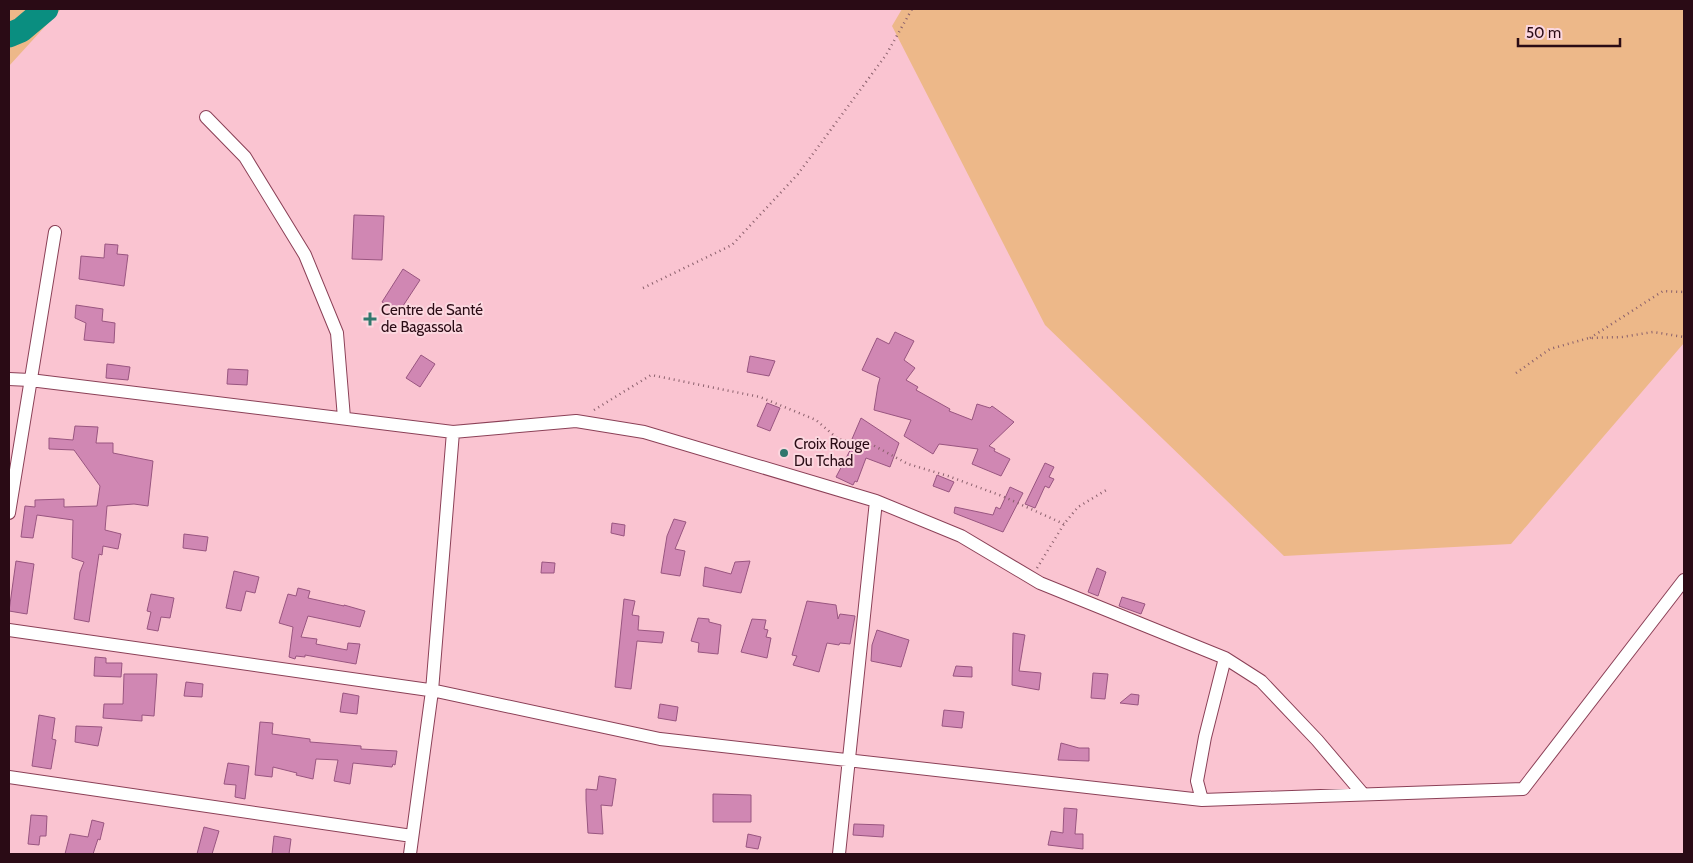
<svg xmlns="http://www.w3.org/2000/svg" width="1693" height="863" font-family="Cabin,sans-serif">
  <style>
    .green { fill: #edb889 }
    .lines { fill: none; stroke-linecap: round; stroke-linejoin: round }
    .river { stroke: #0a8e80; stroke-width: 25 }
    .building { fill: #d087b3; stroke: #995580 }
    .street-casing { stroke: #8b4057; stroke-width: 14 }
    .path { stroke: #895f6b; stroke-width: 2.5; stroke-dasharray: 1 4; stroke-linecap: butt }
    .street { stroke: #fff; stroke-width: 12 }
    .poi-dot { fill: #31776d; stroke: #fbd7df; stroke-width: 2 }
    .labels { text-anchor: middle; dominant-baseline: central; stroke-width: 4; stroke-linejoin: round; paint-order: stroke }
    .poi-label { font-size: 15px; fill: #2a0b15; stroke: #fbd7df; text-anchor: start }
  </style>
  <rect width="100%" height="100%" fill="#fac4d1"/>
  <path class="green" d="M9 9H61L9 66Z
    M902 9H1684V343L1511 544 1284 556 1045 325 892 26Z"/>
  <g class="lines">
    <path class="river" d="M9 35 21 30 46 9"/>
  </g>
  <path class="building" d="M354 215 384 216 382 260 352 259Z
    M105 244 118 245 117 254 128 255 124 286 79 279 81 256 104 258Z
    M403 269 420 280 399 312 382 302Z
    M76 305 103 309 102 321 115 323 114 343 84 340 86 323 75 318Z
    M895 332 914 341 904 360 915 368 906 380 918 387 916 390 950 409 949 411 972 420 977 404 990 408 992 406 1014 422 989 446 995 449 994 451 1010 459 1001 476 972 464 978 449 939 444 933 454 904 436 911 420 874 410 878 385 880 378 862 370 877 338 889 344Z
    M421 355 435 364 420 387 406 378Z
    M750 356 775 361 769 376 747 372Z
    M107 364 130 367 128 380 106 378Z
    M228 369 248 370 247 385 227 384Z
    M767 403 780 408 770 431 757 426Z
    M861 418 899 443 890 467 866 458 857 482 855 481 853 485 836 477 855 441 852 439Z
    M75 426 98 427 96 443H113V453L153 461 148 506 134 504 107 506 105 530 121 534 118 549 103 546 102 555 99 554 89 622 74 619 80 572 84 562 72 558 73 520 37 515 33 538 21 537 25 506 35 507V500L64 499V507L97 506 100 486 74 450 49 449V438L73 440Z
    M1045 463 1054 467 1049 477 1054 479 1049 488 1045 486 1035 508 1025 504Z
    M937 475 954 482 949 492 933 486Z
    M1010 487 1023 493 1003 532 954 513 955 507 993 515 996 507 1000 509Z
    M674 519 686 522 675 549 685 551 680 576 661 573 667 536Z
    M612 523 625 525 624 536 611 533Z
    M184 534 208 537 206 551 183 548Z
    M16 561 34 564 27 614 9 611Z
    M750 561 741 593 703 586 705 567 731 574 735 562Z
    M542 562 555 563 554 573H541Z
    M1097 568 1106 572 1098 596 1088 592Z
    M234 571 259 577 255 593 246 591 241 611 226 608Z
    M298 588 310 591 308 598 344 606V605L365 611 360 627 308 616 301 637 317 639 316 644 347 650 348 643 360 644 356 664 305 655V657L296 656 295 659 289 657 293 627 279 623 288 594 296 596Z
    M151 594 174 598 170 618 161 617 158 631 147 629 151 612 147 611Z
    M1122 597 1145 604 1141 614 1119 606Z
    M624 599 635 601 632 615 639 616 638 630 664 632 662 643 637 641 631 689 615 687Z
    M807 601 836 605 838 619 840 614 855 616 850 644 840 643 839 645 827 643 819 672 793 665 797 656 792 655Z
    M698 618 709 619V622L721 625 718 654 698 652 699 643 691 641Z
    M752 619 766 620 764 629 768 630 766 637 771 638 767 658 741 652Z
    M877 630 909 640 901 667 871 661 872 645Z
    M1013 633 1025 635 1019 671 1041 673 1039 690 1012 685Z
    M95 657 106 658V663H122L121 677 94 676Z
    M956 666 972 667V677L953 676Z
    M1093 673 1108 674 1105 699 1091 698Z
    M124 674H157L154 716 142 715V721L103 718 104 704H123Z
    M186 682 203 684 202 697 184 696Z
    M343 693 359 696 357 714 340 712Z
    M1131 694 1139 695 1138 705 1120 703Z
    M660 704 678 707 676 721 658 718Z
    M944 710 964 712 962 728 942 726Z
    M39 715 55 718 52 739 56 740 51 769 32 766Z
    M260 722 273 723 272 734 310 739V742L361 746V749L397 751 395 765 393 764 392 767 353 763 350 784 334 781 338 760 316 759 313 779 296 775 297 773 273 767 272 777 255 775Z
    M76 726 102 727 98 746 75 742Z
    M1061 743 1079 748H1089V761L1058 760Z
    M228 763 249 766 245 799 235 797 236 785 224 784Z
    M599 776 616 779 612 806 601 805 603 834 588 833 586 800V789L597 790Z
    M713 794 751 795V822H713Z
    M1064 808 1077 809 1075 834H1083V849L1048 845 1051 831 1063 833Z
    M31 815 47 816 46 836H40L39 845 28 844Z
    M92 820 104 823 100 840 98 839 93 854H65L70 834 88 837Z
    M854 824 884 825 883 837 853 835Z
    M204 827 219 831 212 854H197Z
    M748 834 761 837 758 849 746 847Z
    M274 836 291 839 289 854H272Z"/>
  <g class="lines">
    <g class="street-casing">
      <path id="street" d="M206 117 245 157 305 255 337 333 344 418
        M9 379 30 380 453 432 576 421 644 432 876 501 961 536 1040 583 1225 658 1261 681 1317 740 1363 794
        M9 513 55 232
        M9 630 436 691 660 739 1202 800 1523 789 1684 580
        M9 777 412 836
        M1202 800 1197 781 1205 737 1225 658
        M410 854 432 691 453 432
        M839 854 876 501"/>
    </g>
    <path class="path" d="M643 288 732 245 798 174 886 55 912 9
      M1590 338 1663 291 1684 292
      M1516 373 1550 349 1589 338 1622 337 1653 332 1684 337
      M594 410 651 375 760 397 816 420 838 439 854 443H869L908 464 948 476 1002 496 1064 524
      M1037 568 1064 524 1078 507 1108 489"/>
    <use href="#street" class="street"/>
  </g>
  <g class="poi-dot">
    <path d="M367.5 311.5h5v5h5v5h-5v5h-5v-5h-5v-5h5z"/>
    <circle cx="784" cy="453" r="5"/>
  </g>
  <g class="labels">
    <g class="poi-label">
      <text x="381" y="310">Centre de Santé<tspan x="381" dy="17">de Bagassola</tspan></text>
      <text x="794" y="444">Croix Rouge<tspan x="794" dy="17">Du Tchad</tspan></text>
    </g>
  </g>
  <rect width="1693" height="863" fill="none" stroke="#2a0b15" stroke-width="20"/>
  <path d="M1518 38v8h102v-8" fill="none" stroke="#2a0b15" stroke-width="2.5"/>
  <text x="1526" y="38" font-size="15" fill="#2a0b15" stroke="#fbd7df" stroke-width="4" paint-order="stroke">50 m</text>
</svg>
